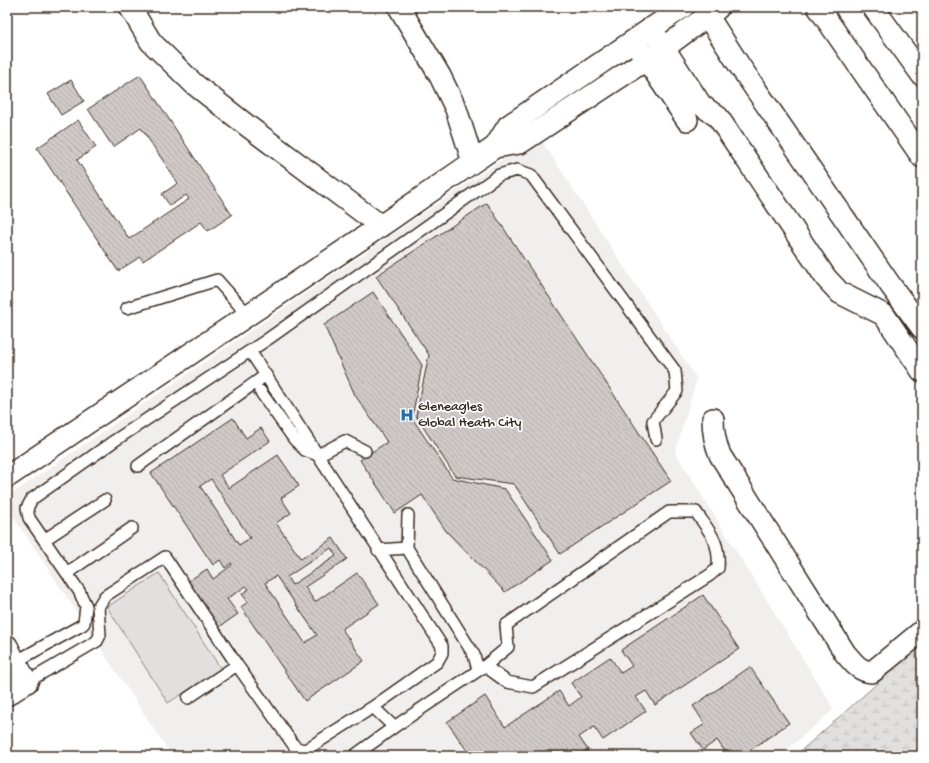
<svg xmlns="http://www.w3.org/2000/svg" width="929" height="763" font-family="'Gochi Hand',sans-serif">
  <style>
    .built { fill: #f1efee }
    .green { fill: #e2e0de; stroke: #8e857e }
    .wetland { fill: url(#wetland-marsh); stroke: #8e857e }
    .building { fill: url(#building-back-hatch); stroke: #3b2a1e; fill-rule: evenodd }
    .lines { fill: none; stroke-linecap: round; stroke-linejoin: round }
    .lane-casing { stroke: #3b2a1e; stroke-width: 14 }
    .street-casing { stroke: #3b2a1e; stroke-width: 24 }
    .lane { stroke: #fff; stroke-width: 11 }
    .street { stroke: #fff; stroke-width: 21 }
    .labels { text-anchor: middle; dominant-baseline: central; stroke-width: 3.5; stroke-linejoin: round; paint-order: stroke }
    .poi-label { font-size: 14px; fill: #3b2a1e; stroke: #fff; text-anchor: start }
  </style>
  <defs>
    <pattern id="wetland-marsh" width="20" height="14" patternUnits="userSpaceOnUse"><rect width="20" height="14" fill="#e2e0de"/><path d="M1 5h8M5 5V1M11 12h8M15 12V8" fill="none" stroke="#c3c0be"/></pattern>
    <pattern id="building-back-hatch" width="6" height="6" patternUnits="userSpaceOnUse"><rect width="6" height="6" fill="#cfcac7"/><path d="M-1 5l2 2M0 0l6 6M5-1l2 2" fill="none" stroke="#b3aeaa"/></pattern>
  </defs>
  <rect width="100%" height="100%" fill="#fff"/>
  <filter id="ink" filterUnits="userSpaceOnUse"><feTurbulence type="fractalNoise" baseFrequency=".025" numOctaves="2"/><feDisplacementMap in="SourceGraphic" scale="8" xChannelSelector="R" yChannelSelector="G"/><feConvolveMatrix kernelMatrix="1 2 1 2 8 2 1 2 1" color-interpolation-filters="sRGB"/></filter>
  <g filter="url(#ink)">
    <path class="built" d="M538 135 697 379 675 452 834 709 780 756H172L7 507V497Z"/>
    <path class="green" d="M159 573 221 669 168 703 107 607Z"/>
    <path class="wetland" d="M922 644V756H795Z"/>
    <path class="building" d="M140 75 232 215 208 231 201 222 143 261 140 257 118 271 37 148 78 120 96 147 77 160 129 239 189 199 186 195 170 206 162 194 178 183 141 128 113 147 88 109Z
      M71 80 84 101 61 115 48 94Z
      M487 203 671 481 560 554 514 484 455 476 416 416 429 355 376 276Z
      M373 292 422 365 412 418 452 478 505 489 553 560 505 592 446 531 422 495 395 513 360 460 387 442 355 395 324 325Z
      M233 418 246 438 261 428 270 441 220 475 229 488 278 455 299 486 281 498 291 513 276 523 301 559 333 538 347 559 305 587 315 602 357 573 379 604 342 629 364 661 305 701 241 607 248 602 242 594 249 589 246 586 227 599 238 614 218 628 187 582 207 569 213 579 232 565 231 563 225 568 220 560 213 565 151 473ZM211 479 250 538 239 545 200 486ZM331 548 336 556 292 585 287 577ZM276 576 317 635 305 643 265 583Z
      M703 595 739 649 655 705 646 691 636 697 646 711 603 740 594 727 579 737 588 750 579 756H462L468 752 447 722 485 696 505 727 559 691 569 706 581 697 571 683 610 657 621 673 632 666 621 650Z
      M750 667 789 723 742 756H728L717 740 703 750 691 733 705 724 693 706Z"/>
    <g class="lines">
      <g class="lane-casing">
        <path id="lane" d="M127 308 217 280 248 315
          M250 351 442 646V653L437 662 373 707
          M260 391 294 439 305 450 318 455 345 441 365 451
          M138 466 266 375
          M408 515 407 548 474 655 478 670
          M44 540 105 500
          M378 550 407 548
          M67 573 132 528
          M15 662 82 625 84 623 86 606 79 591 29 518 27 508 32 499 114 441 268 339 499 175 517 170 531 175 675 371 677 391 653 421 656 439
          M27 682 97 641 100 635 98 607 105 596 165 557 237 665 295 747 303 750 307 749 373 707 394 727 485 666 508 647 506 625 669 512H696C710 533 720 541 718 568L710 575 533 687 507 682 485 666
          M188 698 237 665
          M354 756 394 727"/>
      </g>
      <g class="street-casing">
        <path id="street" d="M130 7 151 42 194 84 249 127 381 226
          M399 7 440 76 456 109 473 162
          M818 7 922 157
          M873 7 922 75
          M707 15 739 65 891 286 922 328
          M651 28 701 105 718 117 826 278 840 293 884 315 922 371
          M638 47 687 120
          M495 147 520 143 664 48 718 8
          M713 419C713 433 715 443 720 455L845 653C853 662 858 671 872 672L922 631
          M7 477 388 221 473 162 495 147 508 126 683 7
          M7 646 15 662 27 682 7 695"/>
      </g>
      <use href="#lane" class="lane"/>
      <use href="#street" class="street"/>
    </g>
  </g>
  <defs>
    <g id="hospital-bare" transform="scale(1.08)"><path d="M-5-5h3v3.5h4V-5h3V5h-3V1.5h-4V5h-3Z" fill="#1f6fb2" stroke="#fff" stroke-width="2.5" paint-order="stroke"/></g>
  </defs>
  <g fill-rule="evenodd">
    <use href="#hospital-bare" x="407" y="415"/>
  </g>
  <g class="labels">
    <g class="poi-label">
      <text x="418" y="407">Gleneagles<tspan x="418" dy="16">Global Heath City</tspan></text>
    </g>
  </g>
  <rect width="929" height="763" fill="none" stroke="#fff" stroke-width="24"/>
  <rect x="12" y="12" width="905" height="739" fill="none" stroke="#3b2a1e" stroke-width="1.5" filter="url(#ink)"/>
</svg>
